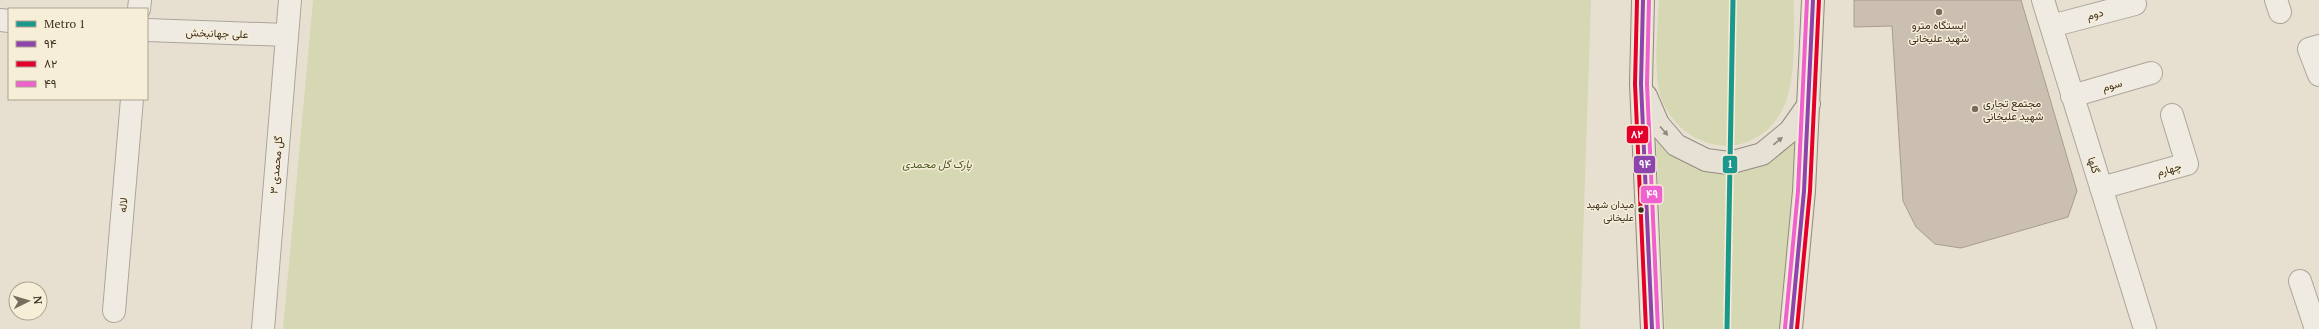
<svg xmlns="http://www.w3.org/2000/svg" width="2319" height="329" font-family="'PT Serif',Vazirmatn,serif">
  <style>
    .green { fill: #d6d7b3 }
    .building { fill: #cbbfb2; stroke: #a89c90 }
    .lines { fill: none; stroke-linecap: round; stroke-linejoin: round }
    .minor-casing { stroke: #ada599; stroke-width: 24 }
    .major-casing { stroke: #928b80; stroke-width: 24 }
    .minor { stroke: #efebe3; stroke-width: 22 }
    .major { stroke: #e6e1d4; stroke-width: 22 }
    .bus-1-casing { stroke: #f7eed8; stroke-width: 7 }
    .bus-2-casing { stroke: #f7eed8; stroke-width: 7 }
    .bus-3-casing { stroke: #f7eed8; stroke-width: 7 }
    .bus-1 { stroke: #8e44ad; stroke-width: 4 }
    .bus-2 { stroke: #e4002b; stroke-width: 4 }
    .bus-3 { stroke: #ee61ce; stroke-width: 4 }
    .metro-1-casing { stroke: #f7eed8; stroke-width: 8 }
    .metro-1 { stroke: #1a988c; stroke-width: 5 }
    .oneway { fill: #92887a }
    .poi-dot { fill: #786c5e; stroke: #f7eed8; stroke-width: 1.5 }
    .bus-dot { fill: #3d2e20; stroke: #f7eed8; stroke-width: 1.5 }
    .labels { text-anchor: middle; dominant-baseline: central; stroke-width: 3; stroke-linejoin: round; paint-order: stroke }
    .bus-label { font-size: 10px; fill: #3d2e20; stroke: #f7eed8; text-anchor: end }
    .street-label { font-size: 11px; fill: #3d2e20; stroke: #f7eed8 }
    .poi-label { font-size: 11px; fill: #3d2e20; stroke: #f7eed8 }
    .park-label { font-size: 11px; font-style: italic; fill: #4d5a26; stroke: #f7eed8 }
    .line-badge { stroke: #f7eed8; stroke-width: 1.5 }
    .badge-label { font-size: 11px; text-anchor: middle; font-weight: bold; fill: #fff }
  </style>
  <rect width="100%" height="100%" fill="#e7e0d1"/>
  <path class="green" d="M313 0H1591L1580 329H283Z
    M1659 0H1794C1793 33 1798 85 1780 114 1750 163 1686 152 1663 103 1652 81 1658 26 1659 0Z
    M1656 136C1671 145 1698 166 1713 171 1741 181 1775 155 1796 140L1782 329H1665Z"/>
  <path class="building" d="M1854 0H2021L2077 191 2068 217 1961 248 1935 244 1916 227 1903 201 1892 26 1854 27Z"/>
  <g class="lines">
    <g class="minor-casing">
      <path id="minor" d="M2043 0 2145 329
        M2276 0 2280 12
        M139 9 140 0
        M0 20 9 21
        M2051 26 2135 4 2134 0
        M147 30 287 35
        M2319 46 2309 49 2319 75
        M2072 96 2151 73
        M2101 188 2187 164 2172 115
        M2300 281 2316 329
        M114 311 132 99
        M263 329 290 0"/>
    </g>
    <g class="major-casing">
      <path id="major" d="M1643 0 1641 84 1652 329
        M1646 96 1658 124 1676 145 1706 160 1729 163 1762 154 1790 131 1809 104
        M1791 329 1804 191 1813 0"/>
    </g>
    <use href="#minor" class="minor"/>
    <use href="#major" class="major"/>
    <g class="bus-1-casing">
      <path id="bus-1" d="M1643 0 1641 84 1652 329
        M1791 329 1804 191 1813 0"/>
    </g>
    <g class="bus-2-casing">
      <path id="bus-2" d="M1637 0 1635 84 1646 329
        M1797 329 1810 191 1819 0"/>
    </g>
    <g class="bus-3-casing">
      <path id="bus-3" d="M1649 0 1647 84 1658 329
        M1785 328 1798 191 1807 0"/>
    </g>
    <use href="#bus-1" class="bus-1"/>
    <use href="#bus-2" class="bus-2"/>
    <use href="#bus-3" class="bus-3"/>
    <g class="metro-1-casing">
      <path id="metro-1" d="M1727 329 1733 0"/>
    </g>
    <use href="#metro-1" class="metro-1"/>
  </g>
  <defs><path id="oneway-solid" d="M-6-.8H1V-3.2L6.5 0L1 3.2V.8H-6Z"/></defs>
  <g class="oneway">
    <use href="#oneway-solid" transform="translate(1664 131) rotate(50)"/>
    <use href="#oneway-solid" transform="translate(1778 141) rotate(-40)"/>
  </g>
  <g class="poi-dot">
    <circle cx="1939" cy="12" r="4"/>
    <circle cx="1975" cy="109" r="4"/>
  </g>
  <circle class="bus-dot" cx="1641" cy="210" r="3.5"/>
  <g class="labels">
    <g class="bus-label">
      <text x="1634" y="204">میدان شهید<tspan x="1634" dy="13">علیخانی</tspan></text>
    </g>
    <g class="street-label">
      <text transform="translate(2095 14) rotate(-15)">دوم</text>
      <text transform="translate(217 33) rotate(2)">علی جهانبخش</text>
      <text transform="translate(2112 85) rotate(-16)">سوم</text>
      <text transform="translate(276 165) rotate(-85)">گل محمدی ۳</text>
      <text transform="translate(2094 165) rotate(73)">گلها</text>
      <text transform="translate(2169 169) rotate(-16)">چهارم</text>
      <text transform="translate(123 205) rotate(-85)">لاله</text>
    </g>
    <g class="poi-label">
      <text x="1939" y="25">ایستگاه مترو<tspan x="1939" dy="13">شهید علیخانی</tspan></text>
      <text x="1983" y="103" text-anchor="start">مجتمع تجاری<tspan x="1983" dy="13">شهید علیخانی</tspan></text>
    </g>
    <g class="park-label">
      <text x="937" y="164">پارک گل محمدی</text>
    </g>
  </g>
  <g class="line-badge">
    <rect x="1626" y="125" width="23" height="19" rx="4" fill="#e4002b"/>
    <rect x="1722" y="155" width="16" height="19" rx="4" fill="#1a988c"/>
    <rect x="1633" y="155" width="23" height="19" rx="4" fill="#8e44ad"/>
    <rect x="1640" y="185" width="23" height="19" rx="4" fill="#ee61ce"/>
  </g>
  <g class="badge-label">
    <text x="1637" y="138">۸۲</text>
    <text x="1730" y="168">1</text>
    <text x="1645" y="168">۹۴</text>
    <text x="1652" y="198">۴۹</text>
  </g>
  <rect x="8" y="8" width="140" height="92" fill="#f7eed8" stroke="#ada18e"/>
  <rect x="16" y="21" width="20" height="6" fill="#1a988c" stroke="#ada18e"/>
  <text x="44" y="28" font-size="12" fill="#3d2e20">Metro 1</text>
  <rect x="16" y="41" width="20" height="6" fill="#8e44ad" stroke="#ada18e"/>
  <text x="44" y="48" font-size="12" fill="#3d2e20">۹۴</text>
  <rect x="16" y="61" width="20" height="6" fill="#e4002b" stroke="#ada18e"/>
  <text x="44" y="68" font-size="12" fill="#3d2e20">۸۲</text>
  <rect x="16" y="81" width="20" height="6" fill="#ee61ce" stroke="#ada18e"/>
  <text x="44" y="88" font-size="12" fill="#3d2e20">۴۹</text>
  <g transform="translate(28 301) rotate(85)"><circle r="19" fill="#f7eed8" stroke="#ada18e"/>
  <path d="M0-3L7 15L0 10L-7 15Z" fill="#786c5e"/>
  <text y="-6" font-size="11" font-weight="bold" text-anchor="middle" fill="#3d2e20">N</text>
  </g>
</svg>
